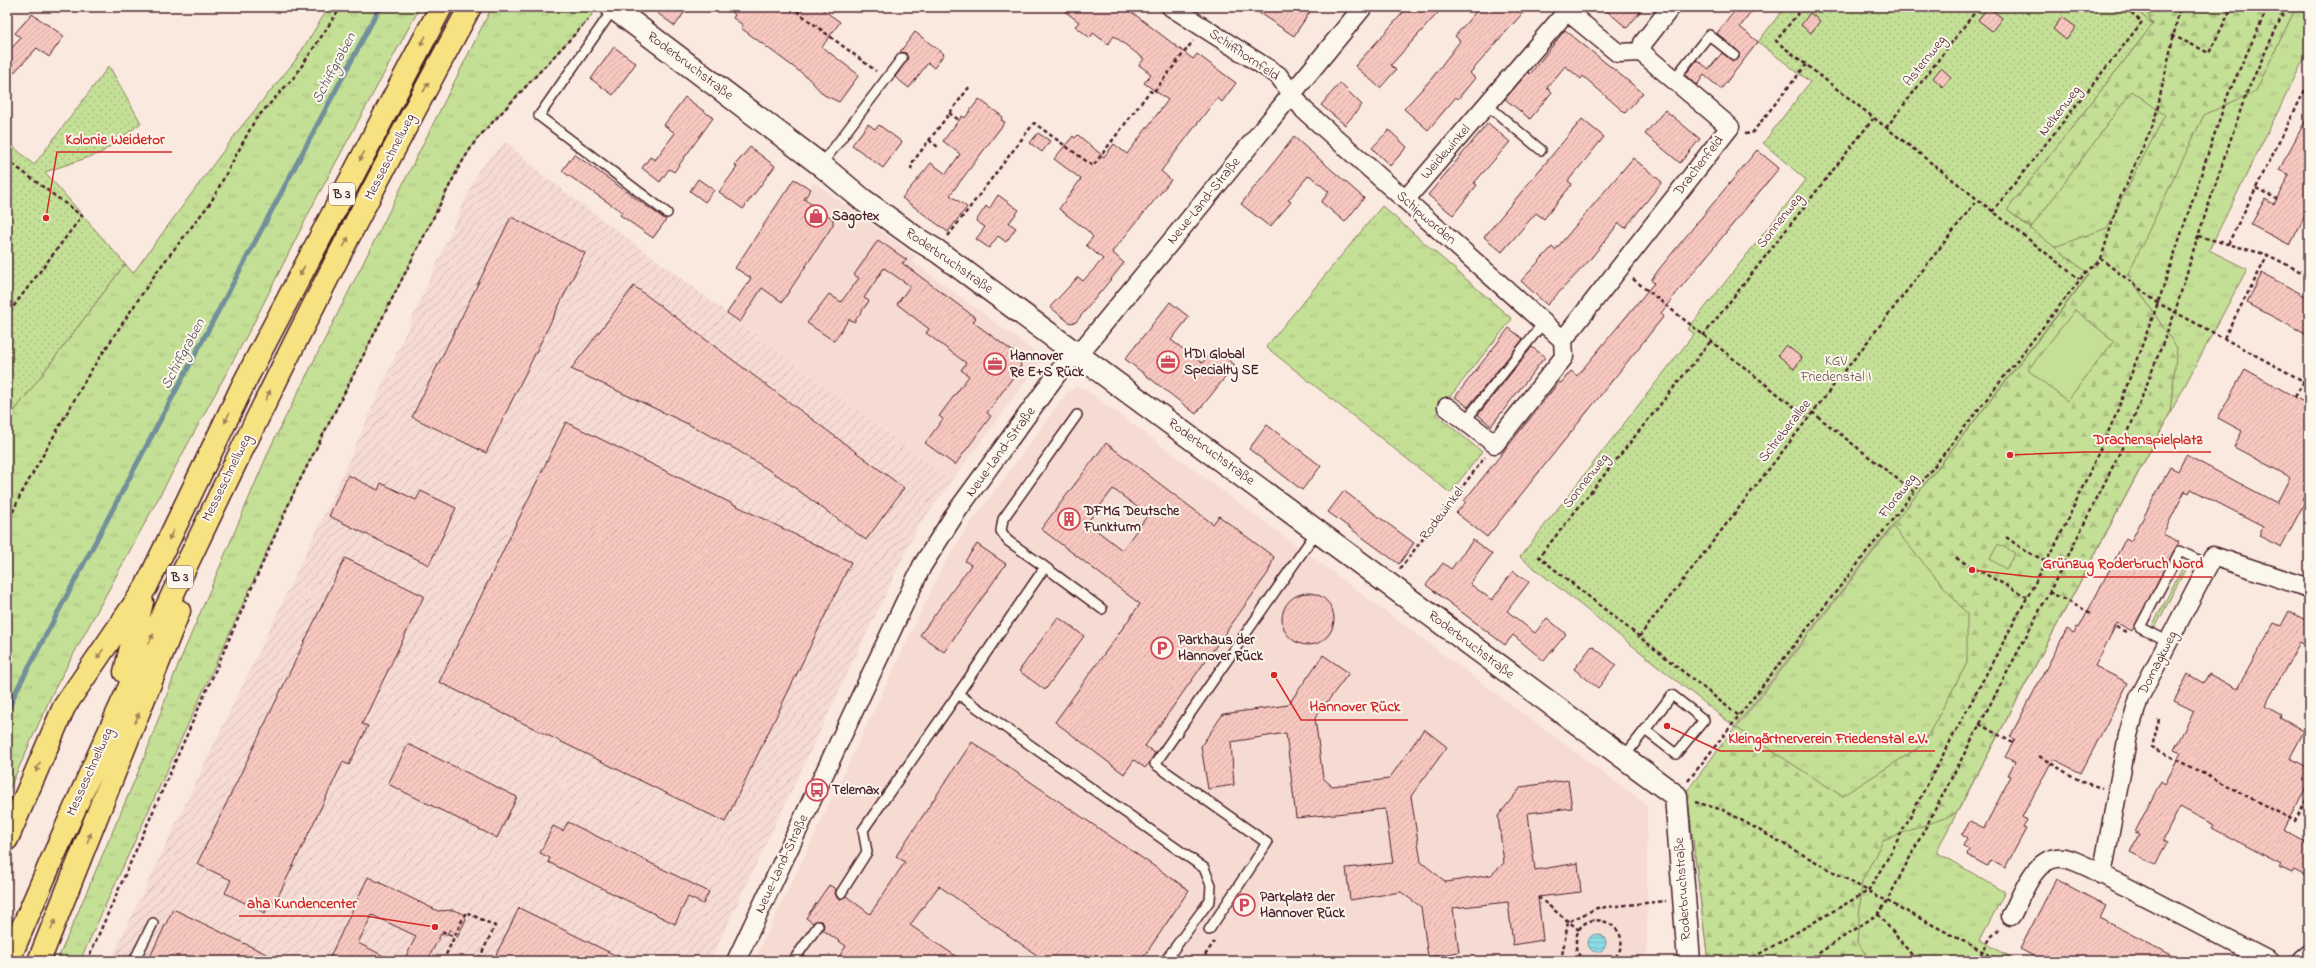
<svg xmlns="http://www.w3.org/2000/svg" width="2316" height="968" font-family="'Indie Flower',sans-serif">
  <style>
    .built { fill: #f6dbd3 }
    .industrial { fill: url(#industrial-furrows) }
    .grass { fill: url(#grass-tufts); stroke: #877f60 }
    .forest { fill: url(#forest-firs); stroke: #877f60 }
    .garden { fill: url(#garden-dots); stroke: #877f60 }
    .pitch { fill: #c4df96; stroke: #877f60 }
    .water { fill: url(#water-rules); stroke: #71909b }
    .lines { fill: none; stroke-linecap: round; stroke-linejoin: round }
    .stream { stroke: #71909b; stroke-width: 5 }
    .building { fill: url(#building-hatch); stroke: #4a1f2b; fill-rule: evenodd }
    .service-casing { stroke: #4a1f2b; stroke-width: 12 }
    .minor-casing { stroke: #4a1f2b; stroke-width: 21 }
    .tertiary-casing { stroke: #4a1f2b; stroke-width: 25 }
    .trunk-casing { stroke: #4a1f2b; stroke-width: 25 }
    .path { stroke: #4a1f2b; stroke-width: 2.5; stroke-dasharray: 4 3; stroke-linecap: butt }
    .service { stroke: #fbf7ec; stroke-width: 9 }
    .minor { stroke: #fbf7ec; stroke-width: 18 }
    .tertiary { stroke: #fbf7ec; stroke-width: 22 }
    .trunk { stroke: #f7e281; stroke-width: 22 }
    .oneway { fill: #a08056 }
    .labels { text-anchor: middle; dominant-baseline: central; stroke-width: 4; stroke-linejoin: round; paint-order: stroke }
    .shield { fill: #fbf7ec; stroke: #7f6065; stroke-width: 1 }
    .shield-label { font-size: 13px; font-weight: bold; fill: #4a1f2b }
    .street-label { font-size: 14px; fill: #4a1f2b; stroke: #fbf7ec }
    .poi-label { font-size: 14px; font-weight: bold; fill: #4a1f2b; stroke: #fbf7ec; text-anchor: start }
    .park-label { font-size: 14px; fill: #684f46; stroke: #fbf7ec }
    .water-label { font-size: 15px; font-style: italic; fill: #5a4e5a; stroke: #fbf7ec }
    .leader { fill: none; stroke: #d62828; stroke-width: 1.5 }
    .callout-dot { fill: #d62828; stroke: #fbf7ec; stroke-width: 1.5 }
    .callout-label { font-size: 15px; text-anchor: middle; font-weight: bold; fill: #d62828; stroke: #fbf7ec; stroke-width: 4; stroke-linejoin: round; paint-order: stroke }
  </style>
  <defs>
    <pattern id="industrial-furrows" width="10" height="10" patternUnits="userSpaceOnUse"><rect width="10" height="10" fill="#f6dbd3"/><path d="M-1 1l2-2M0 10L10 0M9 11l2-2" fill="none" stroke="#d4bcb5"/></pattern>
    <pattern id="grass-tufts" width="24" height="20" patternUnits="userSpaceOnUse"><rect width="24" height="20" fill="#c4df96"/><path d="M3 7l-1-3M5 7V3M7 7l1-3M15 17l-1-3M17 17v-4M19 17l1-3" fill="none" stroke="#aabf81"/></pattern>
    <pattern id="forest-firs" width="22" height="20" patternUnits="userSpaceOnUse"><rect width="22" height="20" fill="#c4df96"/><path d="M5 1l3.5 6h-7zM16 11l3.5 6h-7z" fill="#aabf81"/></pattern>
    <pattern id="garden-dots" width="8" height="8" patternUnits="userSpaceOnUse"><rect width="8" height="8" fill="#c4df96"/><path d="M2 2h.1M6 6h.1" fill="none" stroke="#aabf81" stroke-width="1.8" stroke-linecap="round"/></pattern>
    <pattern id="water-rules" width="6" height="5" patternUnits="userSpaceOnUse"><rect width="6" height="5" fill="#8bdbe6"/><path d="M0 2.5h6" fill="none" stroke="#79bcc5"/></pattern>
    <pattern id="building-hatch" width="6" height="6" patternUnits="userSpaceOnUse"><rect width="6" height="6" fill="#f8c8c0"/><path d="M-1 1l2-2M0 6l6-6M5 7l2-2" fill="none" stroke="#d6aba5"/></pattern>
  </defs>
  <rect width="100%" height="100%" fill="#fae9df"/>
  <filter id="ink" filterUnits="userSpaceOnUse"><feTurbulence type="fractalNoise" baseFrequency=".025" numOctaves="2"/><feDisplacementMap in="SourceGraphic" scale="8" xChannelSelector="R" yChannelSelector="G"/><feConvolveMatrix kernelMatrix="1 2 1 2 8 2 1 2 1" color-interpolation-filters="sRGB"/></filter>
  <g filter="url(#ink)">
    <path class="built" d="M814 182 915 256 912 261 1043 358 952 481 727 313Z
      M1076 387 1085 389 1647 805V952L1638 961H754L943 566 962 535 1067 393Z"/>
    <path class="industrial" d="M506 142 544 176 952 481 917 528 710 961H110L327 509 478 171Z"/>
    <path class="grass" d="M329 7H420L315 201 252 326 53 692 7 794V421L125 264 133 273 241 127 295 61Z
      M492 7H596L590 18 476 140 459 167 295 490 80 961H57L145 756 176 670 271 446Z
      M2132 7H2309V49L2209 250 2247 269 1936 852 2005 892 1980 940 2018 961H1708L1687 791 2089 275 2007 210 2153 24Z
      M1382 206 1512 319 1436 414 1482 452 1450 493 1266 347Z
      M2186 561 2189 562 2155 628 2152 627Z"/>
    <path class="forest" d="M2144 7H2296L2256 91 2204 115 2128 274 2177 348 2170 413 1956 814 1883 840 1862 881 1857 943 1872 961H1708L1687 791 1735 727 1842 796 1923 745 1967 663V614L1892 526 2089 275 2054 247 2107 228 2165 115 2132 91 2031 228 2007 210 2153 24Z"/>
    <path class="garden" d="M1785 7H2132L2153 24 2007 210 2089 274 1735 727 1520 557 1694 334 1688 329 1806 180 1763 143 1810 82 1758 42Z
      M109 66 141 123 101 153 45 172 125 264 7 421V141L34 165Z"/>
    <path class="pitch" d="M2075 310 2114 341 2067 401 2028 370Z
      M1998 544 2015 553 2006 569 1990 559Z"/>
    <path class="water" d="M1588 943a9 9 0 1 1 18 0a9 9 0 1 1-18 0Z"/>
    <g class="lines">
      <path class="stream" d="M7 713 15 693 380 7"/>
    </g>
    <path class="building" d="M649 7H688L675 26Z
      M725 7H819L840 22 822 47 859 75 839 102 824 95 807 77 741 28 743 25 733 18 735 15Z
      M1059 7H1125L1193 59 1197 54 1236 83 1222 102 1217 98 1161 171 1171 180 1112 252 1124 263 1076 322 1070 323 1050 307 1078 277 1083 281 1103 259 1086 245 1093 237 1088 231 1059 209 1081 179 1054 159 1073 136 1075 138 1078 135 1104 157 1114 144 1127 154 1168 100 1144 83 1151 74 1139 65 1144 59 1114 36 1108 44 1093 33 1090 38 1075 26 1079 22Z
      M1250 7H1313L1294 36Z
      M1408 7H1443L1391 65 1396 70 1380 88 1355 66Z
      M1480 7H1528L1470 73 1475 78 1458 99 1456 97 1428 130 1404 109 1432 78 1460 41 1455 36Z
      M1602 7H1644L1627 28Z
      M1738 7H1755L1740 27 1758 42 1721 89 1704 75 1697 85 1685 75 1697 60 1709 69 1722 53 1733 61 1739 58 1738 51 1717 33Z
      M1988 7 2002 18 1992 31 1978 20Z
      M1810 13 1820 21 1811 33 1801 25Z
      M32 14 64 36 49 57 37 48 7 80V53L21 38 15 33Z
      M2062 17 2076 27 2066 40 2053 29Z
      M1565 30 1643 93 1625 113 1583 76 1581 79 1565 66 1547 88 1552 92 1530 119 1505 99 1528 72 1530 74Z
      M915 32 944 54 934 68 928 63 909 88 895 77 908 59 906 53 900 52Z
      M614 47 636 63 613 95 591 79Z
      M1941 68 1951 77 1943 87 1933 78Z
      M1340 83 1362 105 1345 125 1321 105Z
      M685 97 713 118 674 172 669 169 660 182 642 168 650 157 655 160 675 133 664 125Z
      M979 99 1003 117 1001 120 1005 122 950 195 967 207 948 232 902 198 931 163 946 174 960 154 943 141 962 116 965 118Z
      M1665 110 1700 139 1680 163 1645 134Z
      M2309 114V208L2290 245 2251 225 2265 199 2274 204 2289 175 2279 170Z
      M1582 119 1604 137 1568 181 1572 184 1544 219 1536 213 1502 252 1484 237Z
      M1488 123 1510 142 1474 183 1477 185 1453 215 1428 195Z
      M868 124 875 129 879 125 902 142 883 168 852 145Z
      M1389 130 1407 147 1390 166 1372 148Z
      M1038 133 1050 141 1042 152 1030 143Z
      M1294 137 1364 198 1345 222 1321 202 1329 192 1309 175 1288 200 1291 202 1270 227 1241 204Z
      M750 147 775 166 743 209 719 192 737 167 735 165Z
      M1757 150 1779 168 1682 286 1661 313 1664 316 1487 537 1456 513 1466 502 1464 501 1559 382 1561 383 1571 371 1577 376 1654 283 1651 280 1660 268Z
      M574 154 666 220 653 238 620 215 622 212 562 171Z
      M1633 158 1662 182 1625 228 1619 223 1588 262 1547 305 1521 281 1552 247 1555 250Z
      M698 179 714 190 705 202 690 191Z
      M794 179 811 189 804 199 833 219V225L782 302 762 288 740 322 727 313 751 278 735 268Z
      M998 195 1019 210 1009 223 1016 228 1006 242 998 236 989 248 976 239 985 227 976 221 986 206 989 209Z
      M511 217 585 253 486 453 412 417Z
      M878 240 907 260 902 263 976 318 973 322 1019 356 1021 366 987 413 991 416 955 465 925 443 943 419 939 416 969 376 961 370 966 363 926 333 929 329 897 304 910 286 884 268 864 298 869 301 854 322 849 319 834 341 807 323 829 294 841 302 859 278 854 275Z
      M2262 273 2309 298V336L2247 303Z
      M634 286 904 488 866 540 780 477 737 450 690 425 571 369Z
      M1170 302 1189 317 1171 340 1202 363 1214 348 1235 365 1196 414 1125 359Z
      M1509 328 1523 339 1468 407 1455 397Z
      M1786 345 1802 358 1794 369 1778 355Z
      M1532 347 1545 357 1491 426 1478 415Z
      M2245 369 2309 405V487L2302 500 2305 502 2281 547 2259 536 2263 526 2191 489 2189 493 2185 491 2163 534 2179 542 2132 631 2117 623 2095 666 2128 683 2081 773 2053 759 2022 817 2027 820 2023 828 2026 829 2005 868 1990 860 1987 866 1967 855 1969 849 1963 846 1967 838 1962 835 1970 821 1984 828 2011 776 2008 775 2015 762 2005 757 2015 739 2010 737 2021 716 2067 629 2074 633 2077 627 2079 628 2126 538 2131 541 2170 467 2178 471 2186 455 2277 503 2290 477 2234 447 2242 431 2218 418Z
      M566 422 851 562 725 822 439 682Z
      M1267 425 1321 466 1302 490 1249 449Z
      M1106 443 1213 524 1219 516 1274 557 1268 573 1145 746 1155 753 1150 762 1145 768 1134 760 1124 774 1055 722 1140 604 1041 529ZM1113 489 1148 515 1122 550 1087 523Z
      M348 475 378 490 381 483 416 500 421 491 456 508 429 565 329 516Z
      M1344 491 1414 543 1399 564 1328 512Z
      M1473 540 1492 554 1470 584 1492 600 1513 571 1529 582 1507 611 1535 633 1547 618 1566 634 1544 661 1513 635 1505 645 1426 585 1443 563 1451 569Z
      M977 544 1006 564 944 652 920 635 971 565 965 561Z
      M345 558 424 596 362 724 368 726 349 765 343 762 275 903 271 900 265 913 225 893 231 880 197 864Z
      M1282 619a26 26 0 1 1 52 0a26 26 0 1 1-52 0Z
      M2289 611 2309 622V637L2305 645 2300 642 2265 706 2281 715 2280 718 2304 731 2290 758 2309 768V782L2283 830 2309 844V878L2294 870 2292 873 2279 867 2281 864 2212 828 2214 825 2180 807 2163 840 2167 842 2155 865 2130 852 2139 834 2135 832 2160 783 2161 781 2165 784 2181 753 2174 750 2194 711 2174 701 2188 674 2203 683 2209 674 2237 689 2274 623 2281 626Z
      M1058 617 1084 636 1045 690 1019 671Z
      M1592 646 1616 665 1598 688 1574 669Z
      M1323 655 1349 673 1315 718 1323 778 1332 786 1389 779 1424 729 1447 747 1411 796 1421 862 1446 882 1491 875 1504 863 1498 816 1521 787 1568 780 1572 808 1528 813 1535 870 1578 863 1581 892 1538 897 1543 940 1513 945 1508 902 1453 908 1459 952 1428 957 1421 907 1401 892 1350 900 1346 868 1393 863 1385 809 1296 818 1286 733 1231 742 1234 785 1208 789 1201 746 1223 714 1288 705Z
      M972 742 1189 890 1141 961H1045L939 886 910 925 963 961H836L846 946 823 930 824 924 821 921 813 923 806 918 829 885 836 889 835 893 837 898 841 899 846 896 870 914 905 862 896 856Z
      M408 744 517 797 497 838 388 784Z
      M568 822 709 892 703 904 688 897 675 924 548 862 550 858 540 853 553 826 563 831Z
      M368 877 438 911 453 910 462 913 466 919 457 938 450 929 446 936 441 934 427 961H404L416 936 372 915 358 943 394 961H328Z
      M2056 879 2106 906 2100 918 2182 961H2043L2020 949Z
      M519 908 552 924 627 961H493Z
      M173 909 281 961H148Z"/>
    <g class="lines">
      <g class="service-casing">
        <path id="service" d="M614 8 539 116 667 213
          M1674 79 1709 35 1734 55
          M1486 104 1541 150
          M821 165 902 58
          M1077 415 1003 519 1001 531 1008 541 1045 567 958 694 1204 868 1211 885 1210 900 1165 961
          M1465 421 1544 322
          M1045 567 1102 609
          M2169 642 2140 627 2180 551 2208 565
          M1624 757 1672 695 1704 720 1676 754 1645 730
          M841 893 867 852 863 830 958 694
          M1209 930 1267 843 1155 764 1317 531
          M134 961 153 923
          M793 961 818 926"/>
      </g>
      <g class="minor-casing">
        <path id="minor" d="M1171 7 1278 75 1304 110 1563 340
          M1562 7 1618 53 1641 52
          M1405 200 1567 11
          M1563 340 1730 127 1641 52 1643 43 1671 7
          M1447 407 1495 444 1564 357 1563 340
          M2102 875 2128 735 2139 698 2213 556 2309 588
          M2011 916C2022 896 2034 854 2064 858 2072 859 2080 864 2088 867L2269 961
          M736 961 922 566 957 511 1060 370 1087 344 1363 7
          M2301 961 2309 954"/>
      </g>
      <g class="tertiary-casing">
        <path id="tertiary" d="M612 7 821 165 863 200 917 239 937 251 1676 796 1689 961"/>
      </g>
      <g class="trunk-casing">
        <path id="trunk" d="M125 672 142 602
          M7 839 64 707 146 587 244 383 441 7
          M8 961C147 636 301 318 470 7
          M39 961 179 611"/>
      </g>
      <path class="path" d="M791 7 876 71
        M1803 7 1776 41 2079 279
        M2172 35 2209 53 2232 7
        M949 113 959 120
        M1886 128 1979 7
        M1745 134 1752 133 1806 65
        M929 140 938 147
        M7 160 82 216 7 315
        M911 170 912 163 970 86
        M2256 188 2277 199
        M1992 212 2142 22 2123 7
        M948 236 1034 123 1093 166 1150 91 1153 93 1193 41
        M2198 236 2268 255 2309 276
        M2228 244 2309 82
        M2101 259 2119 200 2154 123 2180 7
        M1633 279 1808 418
        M1703 336 1873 119
        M2224 338 2268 255
        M1710 342 1539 557 1739 716
        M2295 397 2304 381
        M1812 412 1914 492
        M7 525 20 496 90 372 158 270 211 202 255 120 295 76 341 7
        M2006 537 2027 552 2046 561
        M1956 558 2027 597
        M1400 569 1485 457
        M2049 592 2091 613
        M2116 627 2128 633
        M1639 637 1977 200
        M2159 719 2152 747 2295 821 2309 795
        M1979 724 2013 743
        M2039 756 2082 782 2102 788
        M1688 781 2086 272 2101 259 2158 303 2309 384
        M1695 802 1723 810 1868 891 2001 961
        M1538 897 1579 930
        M1878 914 1917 961
        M442 931 454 937
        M1616 957 1623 961
        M87 961 295 490 459 167 476 140 588 20
        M443 961 466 912 495 926 478 961
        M1201 961 1214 942
        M1561 961 1568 922 1597 908 1666 901
        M1585 961C1579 957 1575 950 1576 942 1577 899 1646 927 1612 961
        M1747 961 1868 891 1889 856 2060 536 2115 417 2158 303 2227 97 2268 7
        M1807 961 1878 914 1887 901 2065 562 2122 448 2175 312 2198 236 2246 94 2286 7
        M1977 961 1991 937 1999 929"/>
      <use href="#service" class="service"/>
      <use href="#minor" class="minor"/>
      <use href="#tertiary" class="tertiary"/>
      <use href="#trunk" class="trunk"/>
    </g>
    <defs><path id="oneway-solid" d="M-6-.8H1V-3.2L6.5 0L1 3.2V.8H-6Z"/></defs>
    <g class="oneway">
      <use href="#oneway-solid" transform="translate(423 41) rotate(119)"/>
      <use href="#oneway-solid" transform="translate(426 87) rotate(-61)"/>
      <use href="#oneway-solid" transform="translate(362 156) rotate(118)"/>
      <use href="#oneway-solid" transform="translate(346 242) rotate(-63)"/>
      <use href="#oneway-solid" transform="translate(302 271) rotate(118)"/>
      <use href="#oneway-solid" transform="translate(268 395) rotate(-64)"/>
      <use href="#oneway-solid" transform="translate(227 418) rotate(115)"/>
      <use href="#oneway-solid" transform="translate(171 535) rotate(116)"/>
      <use href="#oneway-solid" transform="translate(151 639) rotate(-65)"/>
      <use href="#oneway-solid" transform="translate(100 654) rotate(124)"/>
      <use href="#oneway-solid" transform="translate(137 718) rotate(-68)"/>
      <use href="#oneway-solid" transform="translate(38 767) rotate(113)"/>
      <use href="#oneway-solid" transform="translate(89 838) rotate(-68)"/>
      <use href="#oneway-solid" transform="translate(53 925) rotate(-68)"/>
    </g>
  </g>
  <defs>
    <g id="shop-ring" transform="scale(1.15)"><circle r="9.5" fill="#fbf7ec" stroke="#d1495b" stroke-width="1.5"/><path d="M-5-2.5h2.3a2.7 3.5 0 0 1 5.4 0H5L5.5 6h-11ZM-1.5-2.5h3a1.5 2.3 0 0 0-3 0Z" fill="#d1495b"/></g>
    <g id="office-ring" transform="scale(1.15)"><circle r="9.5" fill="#fbf7ec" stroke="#d1495b" stroke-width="1.5"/><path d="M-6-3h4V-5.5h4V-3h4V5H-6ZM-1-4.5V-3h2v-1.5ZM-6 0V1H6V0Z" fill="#d1495b"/></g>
    <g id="building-ring" transform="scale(1.15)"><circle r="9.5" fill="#fbf7ec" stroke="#d1495b" stroke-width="1.5"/><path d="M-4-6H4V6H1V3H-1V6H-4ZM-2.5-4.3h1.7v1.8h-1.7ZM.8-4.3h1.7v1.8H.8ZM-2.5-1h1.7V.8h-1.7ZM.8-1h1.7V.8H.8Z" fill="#d1495b"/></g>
    <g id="parking-ring" transform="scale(1.15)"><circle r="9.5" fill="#fbf7ec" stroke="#d1495b" stroke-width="1.5"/><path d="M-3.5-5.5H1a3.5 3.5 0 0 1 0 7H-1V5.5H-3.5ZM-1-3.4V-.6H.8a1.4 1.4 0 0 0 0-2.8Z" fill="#d1495b"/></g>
    <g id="bus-ring" transform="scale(1.15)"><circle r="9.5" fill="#fbf7ec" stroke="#d1495b" stroke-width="1.5"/><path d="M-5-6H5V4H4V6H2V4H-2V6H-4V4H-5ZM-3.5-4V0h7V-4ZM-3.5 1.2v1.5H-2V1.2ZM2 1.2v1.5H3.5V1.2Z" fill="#d1495b"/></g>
  </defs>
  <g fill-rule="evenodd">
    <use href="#shop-ring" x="816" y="216"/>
    <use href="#office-ring" x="1168" y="362"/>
    <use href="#office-ring" x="995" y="364"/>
    <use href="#building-ring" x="1069" y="519"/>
    <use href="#parking-ring" x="1162" y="648"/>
    <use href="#bus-ring" x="817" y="790"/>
    <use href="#parking-ring" x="1244" y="905"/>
  </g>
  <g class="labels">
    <g class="shield">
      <rect x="329" y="183" width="26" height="22" rx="3"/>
      <rect x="167" y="566" width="26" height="22" rx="3"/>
    </g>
    <g class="shield-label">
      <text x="342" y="194">B 3</text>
      <text x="180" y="577">B 3</text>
    </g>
    <g class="street-label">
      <text transform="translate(1244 55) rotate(34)">Schiffhornfeld</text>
      <text transform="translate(1925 61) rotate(-52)">Asternweg</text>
      <text transform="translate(690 66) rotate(37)">Roderbruchstraße</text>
      <text transform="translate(2060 111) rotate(-52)">Nelkenweg</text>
      <text transform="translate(1446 152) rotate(-49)">Weidewinkel</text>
      <text transform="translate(390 157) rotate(-63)">Messeschnellweg</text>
      <text transform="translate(1699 166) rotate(-52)">Drachenfeld</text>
      <text transform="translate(1204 201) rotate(-51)">Neue-Land-Straße</text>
      <text transform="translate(1426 218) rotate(41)">Schipworden</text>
      <text transform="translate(1780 221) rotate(-52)">Sonnenweg</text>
      <text transform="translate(949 261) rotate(35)">Roderbruchstraße</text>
      <text transform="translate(1785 431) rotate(-52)">Schreberallee</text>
      <text transform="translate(1001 452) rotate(-54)">Neue-Land-Straße</text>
      <text transform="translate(1211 452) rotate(36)">Roderbruchstraße</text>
      <text transform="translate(227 478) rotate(-64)">Messeschnellweg</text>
      <text transform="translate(1586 481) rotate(-52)">Sonnenweg</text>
      <text transform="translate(1898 496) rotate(-52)">Floraweg</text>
      <text transform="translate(1442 514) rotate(-53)">Rodewinkel</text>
      <text transform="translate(1471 645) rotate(37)">Roderbruchstraße</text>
      <text transform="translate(2158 663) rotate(-63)">Domagkweg</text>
      <text transform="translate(90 772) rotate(-66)">Messeschnellweg</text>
      <text transform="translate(782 864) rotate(-65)">Neue-Land-Straße</text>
      <text transform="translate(1683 889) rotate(-94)">Roderbruchstraße</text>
    </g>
    <g class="poi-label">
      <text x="832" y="216">Sagotex</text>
      <text x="1184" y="354">HDI Global<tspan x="1184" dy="16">Specialty SE</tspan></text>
      <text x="1010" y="356">Hannover<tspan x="1010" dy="16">Re E+S Rück</tspan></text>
      <text x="1084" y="511">DFMG Deutsche<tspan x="1084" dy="16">Funkturm</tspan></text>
      <text x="1178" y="640">Parkhaus der<tspan x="1178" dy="16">Hannover Rück</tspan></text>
      <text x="832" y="790">Telemax</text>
      <text x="1260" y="897">Parkplatz der<tspan x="1260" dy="16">Hannover Rück</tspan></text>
    </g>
    <g class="park-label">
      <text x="1836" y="361">KGV<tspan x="1836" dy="16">Friedenstal I</tspan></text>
    </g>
    <g class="water-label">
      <text transform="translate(334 68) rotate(-62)">Schiffgraben</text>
      <text transform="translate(183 354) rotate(-62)">Schiffgraben</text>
    </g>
  </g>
  <path class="leader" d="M46 218L57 152H172M2010 455L2085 452H2211M1972 570L2035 577H2212M1274 675L1301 720H1408M1667 726L1720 751H1935M435 927L365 916H239"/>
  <g class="callout-dot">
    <circle cx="46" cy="218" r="4"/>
    <circle cx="2010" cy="455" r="4"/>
    <circle cx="1972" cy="570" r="4"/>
    <circle cx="1274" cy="675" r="4"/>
    <circle cx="1667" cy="726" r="4"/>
    <circle cx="435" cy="927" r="4"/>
  </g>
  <g class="callout-label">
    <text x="115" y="144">Kolonie Weidetor</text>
    <text x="2148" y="444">Drachenspielplatz</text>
    <text x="2123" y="568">Grünzug Roderbruch Nord</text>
    <text x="1355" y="711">Hannover Rück</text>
    <text x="1828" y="743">Kleingärtnerverein Friedenstal e.V.</text>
    <text x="302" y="908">aha Kundencenter</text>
  </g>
  <rect width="2316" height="968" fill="none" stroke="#fbf7ec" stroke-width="24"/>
  <rect x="12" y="12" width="2292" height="944" fill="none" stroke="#4a1f2b" stroke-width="1.5" filter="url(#ink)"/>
</svg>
